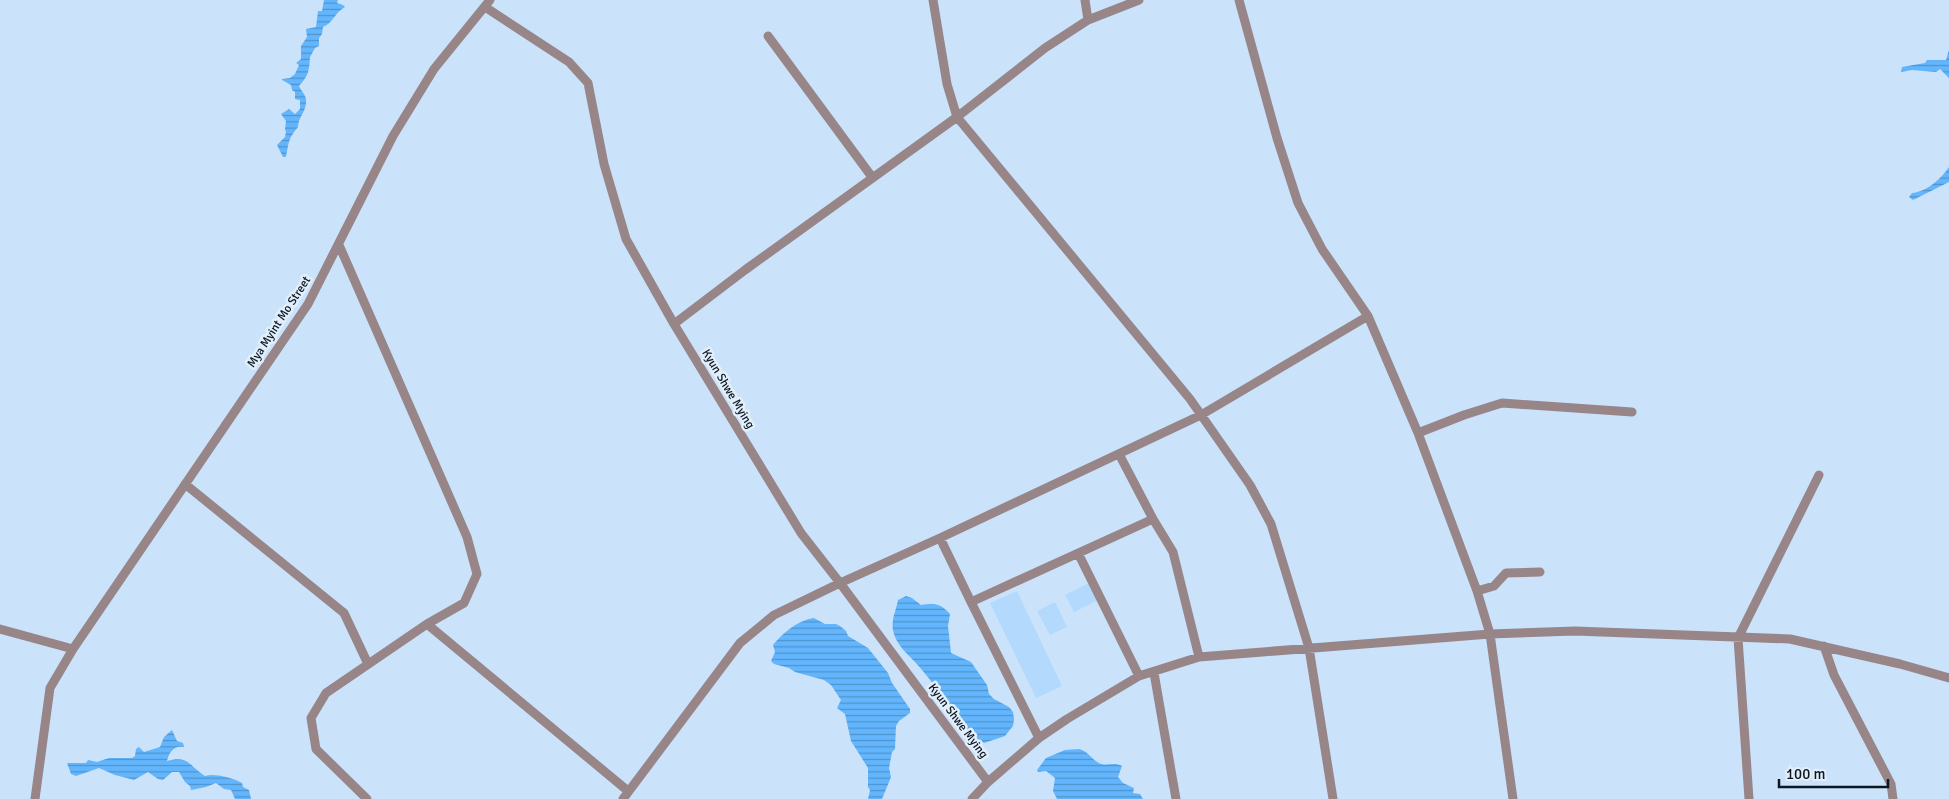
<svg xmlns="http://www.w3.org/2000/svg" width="1949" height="799" font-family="Signika,sans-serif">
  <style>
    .built { fill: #b3d9fc }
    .water { fill: url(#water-rules) }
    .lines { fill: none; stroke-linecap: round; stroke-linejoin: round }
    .minor { stroke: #988588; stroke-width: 9 }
    .labels { text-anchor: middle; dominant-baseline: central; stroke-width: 5; stroke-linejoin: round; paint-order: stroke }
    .street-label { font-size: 12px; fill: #0c1722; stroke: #e2effb }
  </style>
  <defs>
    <pattern id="water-rules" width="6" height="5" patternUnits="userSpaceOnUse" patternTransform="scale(1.25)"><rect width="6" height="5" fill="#63b6fd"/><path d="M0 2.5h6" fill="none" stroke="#5093cc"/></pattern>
  </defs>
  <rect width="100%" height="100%" fill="#cae3fb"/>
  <path class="built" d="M1089 583 1098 600 1074 612 1065 595Z
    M1017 591 1062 686 1036 698 990 603Z
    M1055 602 1067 627 1050 635 1037 611Z"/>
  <path class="water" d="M324 0H338L337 3 343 5 345 7C335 12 333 23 323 27L322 34 319 38V46L315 48 310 57C309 71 309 75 299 86 301 91 306 95 306 100 307 111 298 117 298 127 288 139 289 142 286 157H283L277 145 285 137 286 132 285 129 286 121 281 114 289 109 295 114 300 109V100L295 99V92L292 90 291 85 282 80V79L290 78 295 74 299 65 296 63 301 59V46L307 37 306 29 316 27 318 11H322Z
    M1949 50V78L1940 69 1936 72 1912 70 1901 72 1902 67 1925 63 1927 60H1946Z
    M1949 167V182L1913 200 1909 197 1912 193C1926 192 1941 179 1949 167Z
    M906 596 912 598 921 605C935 603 940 603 950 614L948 626 951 653 971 662 987 685 989 694 994 699 1009 707 1013 712 1014 719 1013 726 1005 736 984 743 979 742C956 720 943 695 922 670 913 658 896 647 893 630 891 621 896 610 898 600Z
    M814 618 825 624H836L840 626 846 631 848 636 868 648 888 673 892 683 910 709V713L899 721 896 726 895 749 892 752 889 768 891 777 882 799H868L870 790 868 787V768L851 741 845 714 837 708 841 700 831 685 824 680 795 672 789 668 774 664 771 661 775 652 773 645C783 633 798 620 814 618Z
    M172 730 177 741 183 743 184 747C174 745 169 752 167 761 189 755 189 766 205 776 215 773 233 778 242 783L243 787 249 790 251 799H235L231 790 224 789 216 783 206 787 191 790 190 786 185 782 179 772H172L163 780 158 779 148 772 134 780 115 775 99 768 76 776 71 774 67 763H86L88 760 97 762 109 758H132L135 756 136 749 139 747 144 752 160 747 164 737Z
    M1079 749C1088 751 1091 759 1099 763 1106 767 1114 761 1122 766L1118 777 1123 783 1134 788 1133 793 1140 794 1143 799H1057L1053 791 1055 778 1046 771 1038 772 1037 770 1046 758 1065 750Z"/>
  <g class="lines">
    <path class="minor" d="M933 0 947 84 957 117 1190 399 1250 485 1271 524 1309 648 1333 799
      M1085 0 1088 20
      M1239 0 1277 138 1298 203 1322 249 1368 316 1418 433 1477 591 1490 634 1513 799
      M485 7 569 62 588 83 604 164 626 239 674 324 801 533 840 583 988 782
      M768 36 872 177
      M339 245 467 537 477 574 464 603 427 624 326 693 311 718 316 749 367 799
      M674 324 745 270 957 117 1045 48 1088 20 1139 0
      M1418 433 1464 415 1502 403 1632 412
      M1119 454 1153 519 1173 552 1199 657
      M185 484 344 613 368 664
      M940 538 971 602 1153 519
      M1078 553 1139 676
      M1477 591 1494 586 1506 573 1540 572
      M971 602 1039 738
      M427 624 628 791
      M0 629 73 649 50 688 35 799
      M1824 646 1834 675 1891 784 1893 799
      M73 649 308 304 393 136 434 69 490 0
      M1154 673 1176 799
      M623 799 740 643 774 615 840 583 940 538 1201 415 1368 316
      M972 799 988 782 1039 738 1067 719 1139 676 1199 657 1490 634 1575 631 1790 639 1900 664 1949 678
      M1749 799 1738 638 1819 475"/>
  </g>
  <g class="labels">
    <g class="street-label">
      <text transform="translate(279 322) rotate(-57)">Mya Myint Mo Street</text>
      <text transform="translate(728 389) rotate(59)">Kyun Shwe Mying</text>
      <text transform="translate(958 721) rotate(53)">Kyun Shwe Mying</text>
    </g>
  </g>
  <path d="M1779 779v8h109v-8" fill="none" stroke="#0c1722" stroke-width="2.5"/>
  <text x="1786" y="779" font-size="15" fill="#0c1722" stroke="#e2effb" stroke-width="4" paint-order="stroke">100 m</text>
</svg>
